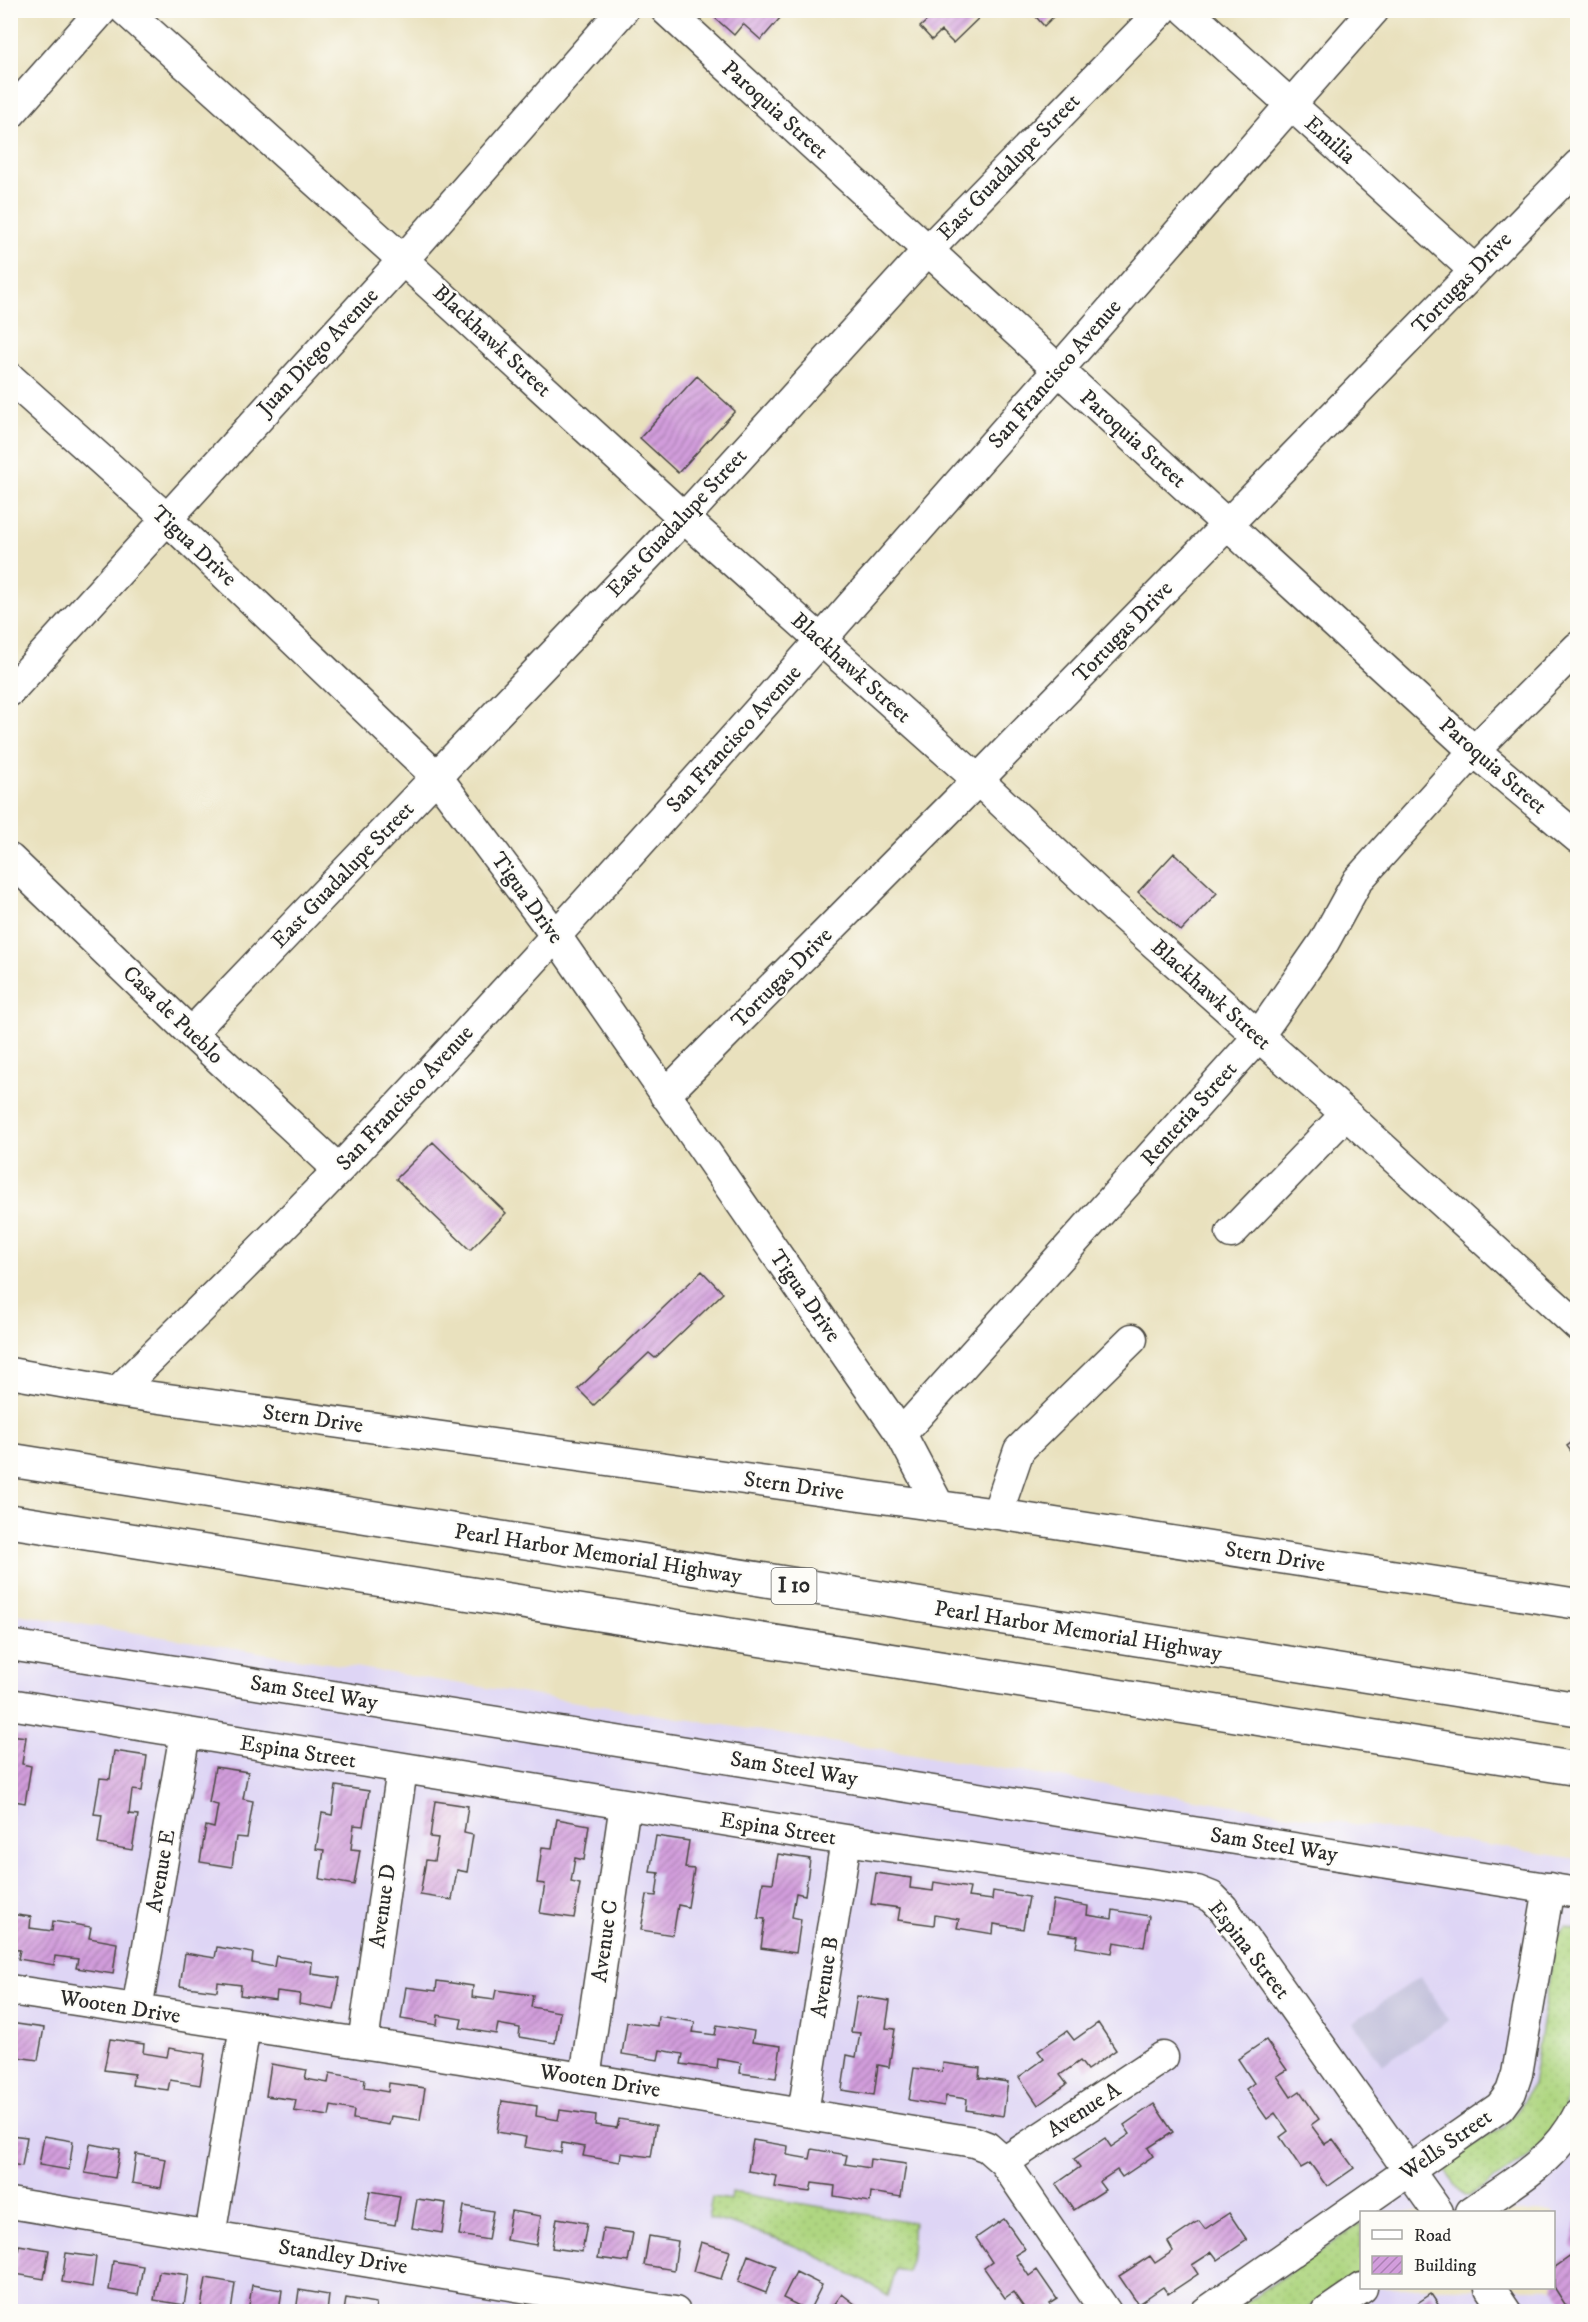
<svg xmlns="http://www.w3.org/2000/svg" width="1588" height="2322" font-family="'IM FELL DW Pica',serif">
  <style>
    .built { fill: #ded5f5; fill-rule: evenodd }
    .industrial { fill: #c3c1db }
    .grass { fill: url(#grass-dots); stroke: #6d8056; stroke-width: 1.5 }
    .building { fill: url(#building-hatch) }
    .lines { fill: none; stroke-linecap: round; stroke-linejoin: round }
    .minor-casing { stroke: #484641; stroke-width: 33 }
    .highway-casing { stroke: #484641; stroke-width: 36 }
    .minor { stroke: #fff; stroke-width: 30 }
    .highway { stroke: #fff; stroke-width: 33 }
    .labels { text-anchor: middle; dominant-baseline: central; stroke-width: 4.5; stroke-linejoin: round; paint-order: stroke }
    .shield { fill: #fdfcf7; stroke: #6a6a68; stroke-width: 1.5 }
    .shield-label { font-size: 21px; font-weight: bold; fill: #2b2b2b }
    .street-label { font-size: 22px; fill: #2b2b2b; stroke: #fdfcf7 }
  </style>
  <defs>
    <pattern id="grass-dots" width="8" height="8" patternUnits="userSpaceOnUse" patternTransform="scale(1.5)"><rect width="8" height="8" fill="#afd681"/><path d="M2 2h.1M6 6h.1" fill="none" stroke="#97b870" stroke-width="1.8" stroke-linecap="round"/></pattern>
    <pattern id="building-hatch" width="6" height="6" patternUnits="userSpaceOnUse" patternTransform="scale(1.5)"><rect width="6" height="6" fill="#d29ddc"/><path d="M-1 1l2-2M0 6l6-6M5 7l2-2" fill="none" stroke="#ab80b3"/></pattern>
  </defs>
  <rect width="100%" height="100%" fill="#fdfcf7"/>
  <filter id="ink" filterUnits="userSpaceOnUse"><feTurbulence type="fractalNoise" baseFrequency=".0167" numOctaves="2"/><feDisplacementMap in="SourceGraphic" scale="12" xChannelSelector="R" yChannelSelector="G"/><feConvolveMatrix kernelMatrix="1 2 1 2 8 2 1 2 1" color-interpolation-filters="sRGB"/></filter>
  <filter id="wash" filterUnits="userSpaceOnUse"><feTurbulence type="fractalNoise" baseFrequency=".008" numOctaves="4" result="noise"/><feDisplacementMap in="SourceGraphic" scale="24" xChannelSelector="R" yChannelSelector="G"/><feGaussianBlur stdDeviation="1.35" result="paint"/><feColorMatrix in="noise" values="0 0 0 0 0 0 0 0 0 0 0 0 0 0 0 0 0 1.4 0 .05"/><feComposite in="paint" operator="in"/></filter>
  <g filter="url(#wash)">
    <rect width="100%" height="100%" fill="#e9e1be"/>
    <path class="built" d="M10 1613 1577 1859V2311H11ZM1362 2212H1554V2288H1362Z"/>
    <path class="industrial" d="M1420 1977 1449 2020 1382 2065 1353 2022Z"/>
    <path class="grass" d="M1565 1927 1577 1930V2051L1564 2110 1558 2125 1530 2156 1470 2196H1464L1445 2171C1456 2151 1484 2140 1502 2127 1516 2116 1524 2101 1532 2085L1556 1938Z
      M731 2192 913 2222C911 2239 913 2256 907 2272L896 2269 888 2296C828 2258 777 2234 708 2218L712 2197 730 2200Z
      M1361 2223V2272L1304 2311 1232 2312Z"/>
    <g id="blocks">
      <path class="building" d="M721 10H787L761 40 743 24 734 35 715 18Z
        M922 10H987L953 43 941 31 932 40 920 27 930 18Z
        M1030 10H1060L1044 26Z
        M697 376 735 411 678 473 640 438Z
        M1174 853 1217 893 1181 931 1138 892Z
        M433 1142 506 1213 470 1250 396 1179Z
        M702 1271 723 1293 655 1358 649 1353 594 1405 578 1389Z
        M1578 1438V1461L1567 1446Z
        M10 1735 26 1737 22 1764 31 1766 25 1803 14 1801 12 1817Z
        M114 1751 147 1756 142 1791 132 1790 129 1814 138 1815 132 1850 98 1844 102 1815 94 1814 100 1778 110 1779Z
        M215 1767 248 1772 243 1799 253 1801 247 1838 236 1837 232 1867 200 1862 206 1826 214 1828 218 1805 209 1803Z
        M336 1786 369 1791 363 1826 354 1825 351 1849 360 1850 354 1885 320 1879 324 1850 316 1849 322 1813 332 1815Z
        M435 1801 468 1806 464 1833 473 1835 467 1872 457 1870 452 1900 420 1895 426 1860 434 1861 438 1838 430 1837Z
        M557 1819 589 1825 584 1860 575 1858 571 1882 580 1884 574 1918 540 1913 545 1884 537 1883 542 1847 552 1848Z
        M656 1836 689 1841 685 1868 694 1869 688 1907 678 1905 673 1935 641 1930 647 1895 656 1896 659 1873 650 1872Z
        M778 1854 810 1859 805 1895 796 1893 792 1917 801 1919 796 1953 761 1948 765 1919 758 1918 763 1882 773 1883Z
        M876 1873 911 1878 910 1888 933 1891 934 1882 970 1888 968 1897 992 1900 993 1891 1029 1897 1023 1929 994 1924 993 1934 957 1928 959 1919 935 1915 934 1925 898 1920 900 1908 871 1904Z
        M1053 1900 1088 1906 1087 1915 1112 1919 1113 1910 1149 1916 1144 1947 1114 1942 1112 1953 1076 1947 1078 1936 1048 1932Z
        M10 1914 31 1917 30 1928 52 1931 53 1921 91 1927 89 1938 117 1943 113 1974 76 1968 78 1959 55 1956 54 1965 18 1959 20 1950 10 1949Z
        M217 1947 253 1953 252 1963 274 1967 276 1956 312 1962 311 1974 340 1978 334 2010 299 2004 300 1994 277 1991 276 2000 240 1995 241 1985 218 1982 217 1991 180 1986 185 1953 215 1958Z
        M437 1981 473 1986 472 1997 494 2000 496 1990 533 1995 531 2007 560 2012 555 2043 519 2037 520 2028 498 2024 496 2034 460 2028 462 2019 438 2015 437 2025 401 2019 406 1987 436 1991Z
        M857 1996 890 2001 886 2028 895 2029 889 2067 878 2065 874 2095 842 2090 847 2055 856 2057 860 2033 851 2032Z
        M658 2016 695 2022 693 2032 715 2035 717 2025 754 2031 752 2042 781 2046 776 2078 740 2073 741 2063 718 2059 717 2069 681 2064 683 2054 660 2050 658 2060 622 2054 627 2022 657 2026Z
        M10 2023 44 2028 38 2060 10 2056Z
        M1098 2023 1116 2050 1087 2070 1080 2061 1060 2075 1067 2084 1038 2105 1019 2077 1044 2059 1038 2051 1067 2031 1074 2040Z
        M110 2039 144 2044 143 2053 167 2057 169 2048 205 2054 200 2085 170 2080 168 2090 132 2085 134 2074 104 2070Z
        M1266 2040 1287 2070 1277 2076 1291 2097 1300 2091 1319 2119 1311 2125 1325 2144 1333 2139 1354 2168 1327 2187 1310 2163 1301 2168 1280 2137 1288 2131 1275 2113 1267 2119 1246 2089 1254 2083 1238 2059Z
        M943 2063 980 2068 979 2078 1008 2082 1003 2116 966 2110 967 2099 946 2096 944 2106 909 2100 914 2068 942 2072Z
        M271 2064 307 2070 305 2079 328 2083 330 2073 365 2079 364 2088 388 2092 389 2083 425 2088 420 2120 391 2116 389 2125 353 2119 354 2110 331 2106 329 2116 294 2111 296 2100 266 2096Z
        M502 2101 537 2106 536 2116 558 2120 560 2110 596 2115 595 2125 617 2128 619 2119 656 2125 651 2157 621 2153 620 2162 583 2156 585 2147 562 2143 561 2153 524 2147 526 2137 497 2132Z
        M1154 2104 1173 2132 1148 2148 1153 2156 1122 2177 1117 2170 1099 2182 1105 2190 1074 2210 1056 2184 1080 2167 1074 2159 1105 2138 1111 2147 1130 2134 1124 2125Z
        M10 2135 27 2137 22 2166 10 2164Z
        M44 2136 73 2141 69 2170 39 2165Z
        M753 2140 788 2146 787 2155 810 2159 812 2149 847 2155 845 2164 869 2168 870 2159 906 2164 901 2197 871 2192 870 2202 834 2196 835 2186 812 2183 810 2192 775 2187 777 2176 748 2171Z
        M90 2144 120 2149 115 2178 85 2173Z
        M136 2154 166 2159 161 2188 132 2183Z
        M370 2191 400 2196 395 2225 365 2220Z
        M417 2199 446 2203 442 2233 412 2228Z
        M464 2206 493 2211 488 2240 459 2235Z
        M511 2211 541 2216 536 2245 506 2240Z
        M1229 2213 1247 2240 1218 2260 1212 2252 1192 2265 1198 2274 1168 2294 1163 2287 1138 2304 1119 2276 1150 2256 1155 2263 1173 2251 1168 2242 1199 2221 1205 2229Z
        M557 2218 587 2223 582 2252 552 2248Z
        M1004 2219 1025 2249 1015 2255 1029 2276 1037 2270 1057 2299 1049 2304 1055 2312H1027L1013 2292 1005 2298 984 2268 992 2262 976 2238Z
        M1576 2222H1578V2247L1572 2246Z
        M603 2229 633 2233 628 2262 598 2258Z
        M649 2236 678 2241 674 2270 644 2265Z
        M701 2242 730 2251 721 2279 693 2271Z
        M19 2245 49 2250 44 2279 15 2274Z
        M1578 2251V2312H1570L1554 2287V2268Z
        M66 2253 96 2257 92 2287 62 2282Z
        M748 2255 776 2266 766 2293 738 2282Z
        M113 2261 143 2266 138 2295 109 2290Z
        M159 2271 189 2275 184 2305 154 2300Z
        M796 2272 822 2285 809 2311 783 2298Z
        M206 2278 235 2283 231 2312 201 2307Z
        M252 2285 282 2290 279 2312H248Z
        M299 2290 329 2295 327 2312H296Z
        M842 2294 865 2312H829Z
        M1431 2294 1443 2312H1404Z
        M346 2298 376 2303 375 2312H344Z"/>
    </g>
  </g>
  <g filter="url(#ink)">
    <use href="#blocks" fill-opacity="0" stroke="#484641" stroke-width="1.5"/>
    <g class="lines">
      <g class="minor-casing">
        <path id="minor" d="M125 10 403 260 684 518 978 780 1110 904 1346 1114 1578 1326
          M666 10 1474 751 1578 838
          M1186 10 1474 270
          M10 114 102 10
          M10 378 166 518 437 777 556 936 901 1434 939 1506
          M10 691 403 260 623 10
          M10 859 191 1033 338 1169
          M191 1033 684 518 928 250 1162 10
          M665 1095 978 780 1578 165
          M1231 1233 1346 1114
          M10 1373 117 1392 997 1514 1578 1604
          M117 1392C192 1317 269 1243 342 1166 697 791 1032 397 1374 10
          M901 1434 1258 1037 1324 942 1358 880 1474 751 1578 647
          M997 1514 1019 1450 1132 1339
          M10 1645 1578 1893
          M10 1704 846 1840 1197 1891 1212 1897 1223 1908 1438 2212
          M10 1990 460 2058 974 2142 987 2147 1004 2162 1106 2312
          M137 2009 185 1733
          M363 2043 402 1769
          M585 2078 625 1804
          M803 2113 846 1840
          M1004 2162 1163 2057
          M10 2203 675 2312
          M1471 2212C1510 2184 1556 2161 1578 2115
          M210 2236 245 2026
          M1490 2288 1506 2312
          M1206 2312 1500 2107 1511 2092 1517 2074 1549 1888
          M1327 2312 1362 2288"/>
      </g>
      <g class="highway-casing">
        <path id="highway" d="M10 1460 1578 1709
          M10 1521 1578 1769"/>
      </g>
      <use href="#minor" class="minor"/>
      <use href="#highway" class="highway"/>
    </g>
  </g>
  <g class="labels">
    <rect class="shield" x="771.5" y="1568" width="45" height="36" rx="4.5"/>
    <g class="shield-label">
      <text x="794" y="1586">I 10</text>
    </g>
    <g class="street-label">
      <text transform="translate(775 110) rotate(42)">Paroquia Street</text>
      <text transform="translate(1330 140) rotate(42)">Emilia</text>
      <text transform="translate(1009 167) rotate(-46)">East Guadalupe Street</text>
      <text transform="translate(1462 283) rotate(-46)">Tortugas Drive</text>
      <text transform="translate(492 341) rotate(43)">Blackhawk Street</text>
      <text transform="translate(318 352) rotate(-47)">Juan Diego Avenue</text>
      <text transform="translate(1055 374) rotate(-49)">San Francisco Avenue</text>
      <text transform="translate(1133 439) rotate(42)">Paroquia Street</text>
      <text transform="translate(677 523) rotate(-47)">East Guadalupe Street</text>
      <text transform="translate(194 546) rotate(43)">Tigua Drive</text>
      <text transform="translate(1123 632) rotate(-46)">Tortugas Drive</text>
      <text transform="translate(851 668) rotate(42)">Blackhawk Street</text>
      <text transform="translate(734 739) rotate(-48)">San Francisco Avenue</text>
      <text transform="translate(1493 766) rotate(41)">Paroquia Street</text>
      <text transform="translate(343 875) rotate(-46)">East Guadalupe Street</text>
      <text transform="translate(527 898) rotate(54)">Tigua Drive</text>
      <text transform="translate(782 978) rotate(-45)">Tortugas Drive</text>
      <text transform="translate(1211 995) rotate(42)">Blackhawk Street</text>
      <text transform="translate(173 1015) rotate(44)">Casa de Pueblo</text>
      <text transform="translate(405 1098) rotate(-47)">San Francisco Avenue</text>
      <text transform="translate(1189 1114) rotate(-48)">Renteria Street</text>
      <text transform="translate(805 1296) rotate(55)">Tigua Drive</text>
      <text transform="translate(313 1419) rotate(8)">Stern Drive</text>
      <text transform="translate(794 1486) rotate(8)">Stern Drive</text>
      <text transform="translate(598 1554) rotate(9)">Pearl Harbor Memorial Highway</text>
      <text transform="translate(1275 1557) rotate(9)">Stern Drive</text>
      <text transform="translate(1078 1631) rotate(9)">Pearl Harbor Memorial Highway</text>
      <text transform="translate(314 1693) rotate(9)">Sam Steel Way</text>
      <text transform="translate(298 1752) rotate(9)">Espina Street</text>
      <text transform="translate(794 1769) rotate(9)">Sam Steel Way</text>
      <text transform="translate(778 1829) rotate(9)">Espina Street</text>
      <text transform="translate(1274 1845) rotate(9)">Sam Steel Way</text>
      <text transform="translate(161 1871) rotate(-80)">Avenue E</text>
      <text transform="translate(383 1906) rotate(-82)">Avenue D</text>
      <text transform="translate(605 1941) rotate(-82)">Avenue C</text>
      <text transform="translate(1249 1950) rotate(52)">Espina Street</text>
      <text transform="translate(825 1977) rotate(-81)">Avenue B</text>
      <text transform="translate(120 2007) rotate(9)">Wooten Drive</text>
      <text transform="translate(600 2081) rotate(9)">Wooten Drive</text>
      <text transform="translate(1084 2110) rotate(-33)">Avenue A</text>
      <text transform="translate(1446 2145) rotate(-35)">Wells Street</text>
      <text transform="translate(343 2257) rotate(9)">Standley Drive</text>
    </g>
  </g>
  <rect width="1588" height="2322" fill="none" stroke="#fdfcf7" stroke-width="36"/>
  <rect x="1360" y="2211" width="195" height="78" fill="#fdfcf7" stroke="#a9a8a5" stroke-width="1.5"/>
  <rect x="1372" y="2230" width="30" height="9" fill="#ffffff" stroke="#a9a8a5" stroke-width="1.5"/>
  <text x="1414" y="2241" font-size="18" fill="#2b2b2b">Road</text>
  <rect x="1372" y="2256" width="30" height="18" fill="url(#building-hatch)" stroke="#a9a8a5" stroke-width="1.5"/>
  <text x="1414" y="2271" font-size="18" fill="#2b2b2b">Building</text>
</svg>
